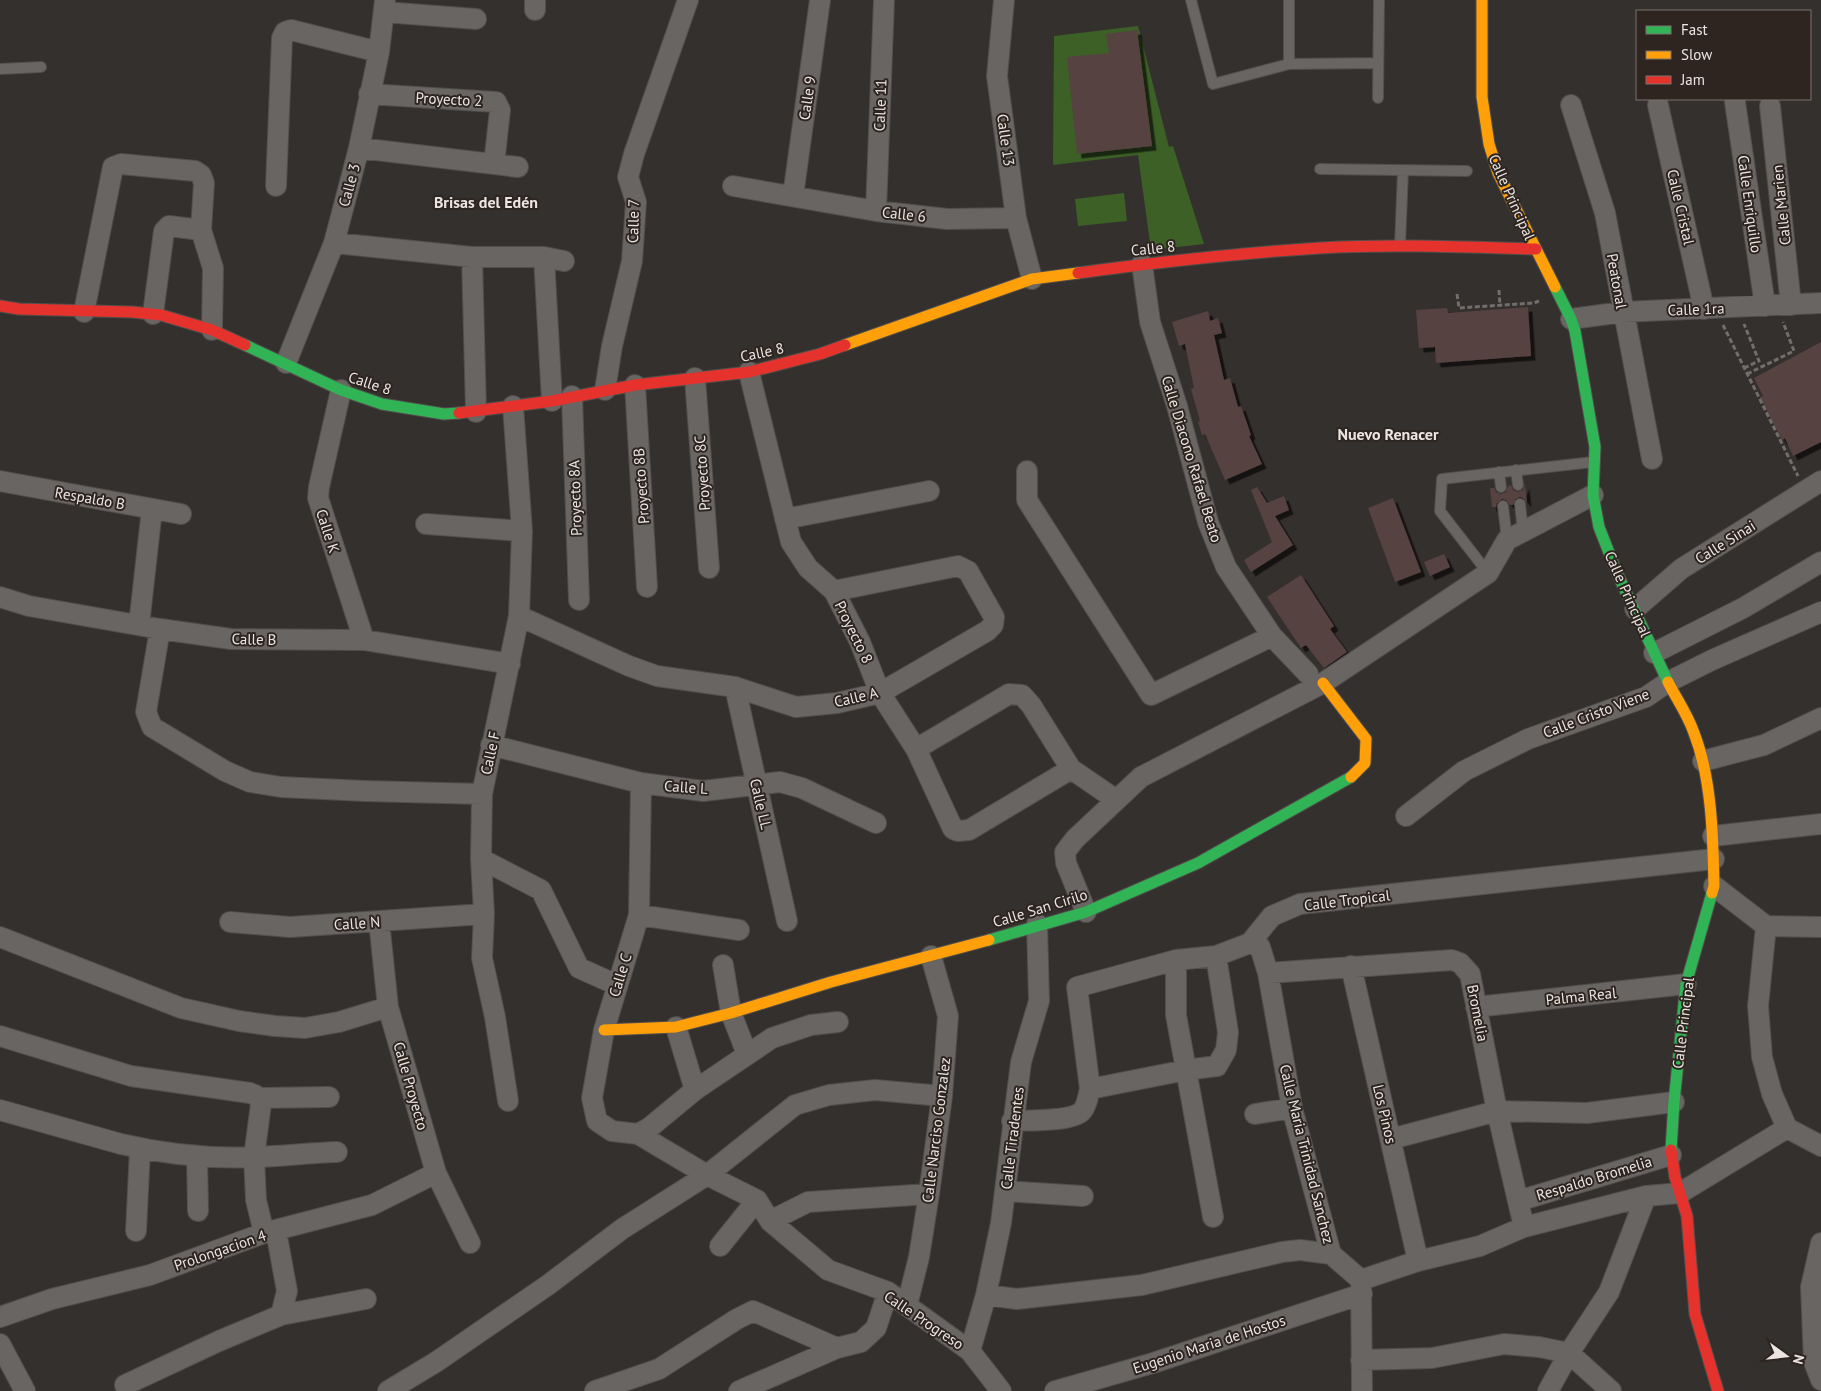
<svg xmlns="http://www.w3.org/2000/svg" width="1821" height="1391" font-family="'PT Sans',sans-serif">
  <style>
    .green { fill: #3d6027 }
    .building { fill: #564240; filter: url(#shadow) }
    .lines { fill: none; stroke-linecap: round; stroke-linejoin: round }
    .lane-casing { stroke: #514e4b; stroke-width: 12 }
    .street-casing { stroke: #514e4b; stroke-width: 22 }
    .fast-casing { stroke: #514e4b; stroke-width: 13 }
    .slow-casing { stroke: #514e4b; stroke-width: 13 }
    .jam-casing { stroke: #514e4b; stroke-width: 13 }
    .path { stroke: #716e6c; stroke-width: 3; stroke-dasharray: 5 2.5; stroke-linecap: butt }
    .lane { stroke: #696563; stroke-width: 10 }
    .street { stroke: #696563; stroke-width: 20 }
    .fast { stroke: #30b455; stroke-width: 11 }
    .slow { stroke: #ff9f0a; stroke-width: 11 }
    .jam { stroke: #e5322d; stroke-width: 11 }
    .labels { text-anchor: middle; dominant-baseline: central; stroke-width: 4; stroke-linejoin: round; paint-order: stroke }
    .street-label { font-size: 15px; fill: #ebe5e2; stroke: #2e2520 }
    .neighbourhood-label { font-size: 16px; font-weight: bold; fill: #ebe5e2; stroke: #2e2520 }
  </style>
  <defs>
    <filter id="shadow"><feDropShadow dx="4.5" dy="4.5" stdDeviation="0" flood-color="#0009"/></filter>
  </defs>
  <rect width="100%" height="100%" fill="#34302e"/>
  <path class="green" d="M1138 26 1169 147 1173 146 1204 244 1151 250 1138 155 1053 165 1054 36Z
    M1124 193 1127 221 1078 226 1075 199Z"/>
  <path class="building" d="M1137 30 1152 146 1077 154 1067 57 1109 53 1106 34Z
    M1528 307 1531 356 1436 363 1435 347 1419 348 1416 310 1447 308 1448 313Z
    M1208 311 1210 321 1218 318 1222 333 1214 335 1224 380 1230 378 1238 407 1241 406 1251 435 1249 436 1262 464 1225 480 1205 434 1202 435 1198 422 1200 421 1191 389 1194 388 1185 344 1179 346 1172 322Z
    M1821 342V442L1793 456 1785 438 1782 440 1760 397 1763 396 1754 378Z
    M1525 484 1527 503 1523 498 1520 497 1516 499 1513 505H1510L1506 500 1502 499 1497 503 1496 507H1492L1490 488H1494L1496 492 1501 494 1506 492 1508 486 1511 485 1513 490 1518 492 1523 490Z
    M1257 487 1267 503 1284 496 1289 510 1275 516 1293 545 1251 572 1244 560 1272 542 1251 490Z
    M1393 498 1421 572 1395 582 1368 508Z
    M1444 554 1450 567 1430 576 1424 562Z
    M1301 575 1334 626 1330 629 1347 652 1324 668 1306 645 1301 648 1267 597Z"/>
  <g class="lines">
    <g class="lane-casing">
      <path id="lane" d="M1191 0 1213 84 1289 64 1378 63
        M1289 64V0
        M0 69 41 67
        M1378 98 1379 0
        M1320 169 1467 171
        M1400 245 1403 171
        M1516 470 1518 485
        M1499 472 1501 487
        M1520 504 1523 532
        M1503 506 1507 540
        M1488 573 1440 511 1442 479 1593 462"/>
    </g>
    <g class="street-casing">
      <path id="street" d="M535 0V10
        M1004 0 997 76 1016 218 1032 279
        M384 12 476 19
        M369 94 496 102 500 110 494 164
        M1735 102 1765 306
        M1571 105 1605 213 1652 459
        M1658 105 1704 309
        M1770 106 1791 305
        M359 148 518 167
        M276 186 282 38 285 32 291 30 379 52
        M733 186 876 211 947 219 1016 218
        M793 196 820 0
        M876 211 884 0
        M334 243 472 257H544L564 261
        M472 257 476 412
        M544 257 552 401
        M84 312 113 167 121 164 195 171 201 175 204 183 201 230 213 268 212 330
        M153 314 164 231 169 226 201 230
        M1571 319 1623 312 1821 303
        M286 363 334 243 359 148 379 52 385 0
        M749 372 791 542 808 568 834 591 860 642 880 693 916 749 953 829 958 831 969 830 1071 769
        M695 378 709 568
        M635 385 647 587
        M341 390 319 487 318 498 364 640
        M605 390 612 346 632 261 636 202 628 177 634 154 688 0
        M572 396 579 600
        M1027 471V500L1151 695 1272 636 1226 567 1208 522 1177 406 1150 322 1142 264
        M0 481 181 514
        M785 519 929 491
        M426 524 522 531
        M0 597 29 606 160 629 231 639 364 640 510 664
        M1635 609 1681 569 1821 481
        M519 616 629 666 657 676 735 687 796 707 837 703 880 693 987 631 993 625 994 617 968 571 958 566 834 591
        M139 625 152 509
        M160 629 146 712 152 727 225 771 250 782 281 787 365 791 482 794
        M1272 636 1308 674
        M1654 653 1743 608 1821 562
        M735 687 787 921
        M491 745 641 783 703 791 780 782 802 788 876 823
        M916 749 1009 694 1022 695 1031 705 1071 769 1115 799
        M1703 761 1764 745 1821 718
        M641 783 639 915 604 1030 592 1098 597 1121 612 1131 638 1134 707 1175 757 1200 770 1221 828 1270 888 1292 970 1351 1001 1391
        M1406 816 1464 771 1528 739 1646 697 1668 682 1712 660 1821 612
        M1713 836 1821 824
        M481 859 541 890 579 968 617 985
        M1714 886 1766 926 1821 927
        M1086 912 1066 863 1065 852 1075 839 1141 777 1323 683 1488 573 1507 540 1593 495
        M639 915 739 930
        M379 921 388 1007 436 1173 470 1243
        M230 922 290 927 484 914
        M1766 926 1758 1006 1762 1057 1772 1094 1787 1128 1821 1146
        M0 937 181 1008 239 1021 275 1026 305 1028 339 1022 388 1007
        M1250 943 1260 947 1268 973 1292 1108 1331 1254 1361 1280 1362 1391
        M1176 960V1015L1213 1217
        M723 965 731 1013 747 1054
        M1351 966 1418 1261
        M1268 973 1452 960 1460 963 1470 974 1497 1111 1524 1227
        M1476 1007 1686 984
        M676 1027 695 1090
        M0 1036 131 1076 250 1093 255 1095 259 1098 329 1097
        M1090 1089 1186 1070 1217 1066 1226 1050 1228 1032 1216 956
        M259 1098 261 1104 254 1157 256 1200 264 1233
        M508 1101 495 1017 482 958 484 914 481 859 482 794 519 616 522 531 513 406
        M0 1110 121 1144C164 1154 211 1159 256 1157 283 1156 310 1153 337 1152
        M1255 1114 1292 1108
        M1012 1121C1028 1120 1072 1122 1082 1111 1087 1106 1088 1096 1090 1089L1077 987 1176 960 1216 956 1250 943 1272 916 1300 904 1714 859
        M638 1134 649 1128 695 1090 772 1038 811 1025 838 1022
        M1391 1139 1497 1111 1587 1113 1674 1102
        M197 1156 198 1211
        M1006 1191 1083 1196
        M1518 1201 1671 1155
        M770 1221 808 1202 929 1194
        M136 1231 140 1149
        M276 1231 287 1291 281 1315
        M1821 1243 1811 1287 1814 1362 1821 1380
        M720 1246 757 1200
        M1361 1280 1418 1261 1480 1246 1524 1227 1646 1196 1680 1193 1787 1128
        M986 1295 1017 1299 1142 1285 1282 1252 1300 1250 1331 1254
        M907 1305 919 1257 929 1194 942 1096 948 1016 931 956
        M0 1317 52 1299 150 1275 264 1233 372 1205 436 1173
        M0 1344 25 1391
        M970 1351 986 1295 1001 1223 1021 1062 1039 1001 1037 924
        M1361 1360 1432 1358 1504 1344 1539 1347 1569 1353 1611 1391
        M125 1385 219 1341 281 1315 366 1299
        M388 1391 436 1362 548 1285 622 1229 707 1175 795 1105 829 1095 875 1090 942 1096
        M595 1391 659 1369 737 1319 753 1311 837 1348
        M739 1391 837 1348 861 1342 876 1328 888 1292
        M1055 1391 1153 1363 1362 1294
        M1548 1391 1569 1353 1609 1292 1646 1196"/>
    </g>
    <g class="fast-casing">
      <path id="fast" d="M1555 287 1571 319 1575 331 1595 447 1593 495 1599 527 1617 573 1668 682
        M245 345 341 390 382 404 444 414 459 413
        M989 940 1086 912 1198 863 1351 777
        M1671 1150 1674 1102 1686 984 1712 893"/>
    </g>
    <g class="slow-casing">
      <path id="slow" d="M1482 0V97L1489 144 1498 173 1555 287
        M845 345 1032 279 1078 273
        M1668 682C1676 698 1688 715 1694 733 1712 779 1713 838 1714 886L1712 893
        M1323 683 1366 739 1365 763 1351 777
        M604 1030 676 1027 731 1013 831 982 989 940"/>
    </g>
    <g class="jam-casing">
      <path id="jam" d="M1078 273C1158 262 1239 253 1320 248 1392 244 1464 247 1536 249
        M0 306 19 309 132 312 161 315 212 330 245 345
        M459 413 552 401 635 385 749 372 820 354 845 345
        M1671 1150 1675 1177 1687 1216 1695 1314 1718 1391"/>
    </g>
    <path class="path" d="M1499 290 1500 306
      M1457 294 1459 308 1534 303 1539 301
      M1723 325 1798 476
      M1744 368 1759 361 1744 324
      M1747 374 1794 351 1783 322"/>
    <use href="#lane" class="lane"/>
    <use href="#street" class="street"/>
    <use href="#fast" class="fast"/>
    <use href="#slow" class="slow"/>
    <use href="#jam" class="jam"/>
  </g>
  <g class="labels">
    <g class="street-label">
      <text transform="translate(807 98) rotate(-82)">Calle 9</text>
      <text transform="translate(449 99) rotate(3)">Proyecto 2</text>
      <text transform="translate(880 105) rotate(-88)">Calle 11</text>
      <text transform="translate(1006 140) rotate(82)">Calle 13</text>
      <text transform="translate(349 185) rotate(-75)">Calle 3</text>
      <text transform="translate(1512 197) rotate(66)">Calle Principal</text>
      <text transform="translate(1750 204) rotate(82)">Calle Enriquillo</text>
      <text transform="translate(1781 205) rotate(-96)">Calle Marien</text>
      <text transform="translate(1681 207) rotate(77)">Calle Cristal</text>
      <text transform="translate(904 214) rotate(6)">Calle 6</text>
      <text transform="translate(633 221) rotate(-89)">Calle 7</text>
      <text transform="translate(1153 248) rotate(-6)">Calle 8</text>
      <text transform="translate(1617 281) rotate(80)">Peatonal</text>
      <text transform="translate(1696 309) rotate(-2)">Calle 1ra</text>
      <text transform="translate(762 352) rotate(-12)">Calle 8</text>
      <text transform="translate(370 383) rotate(18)">Calle 8</text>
      <text transform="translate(1192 459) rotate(73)">Calle Diacono Rafael Beato</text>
      <text transform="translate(702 473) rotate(-94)">Proyecto 8C</text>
      <text transform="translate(641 486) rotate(-94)">Proyecto 8B</text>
      <text transform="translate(90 498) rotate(10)">Respaldo B</text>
      <text transform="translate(575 498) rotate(-92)">Proyecto 8A</text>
      <text transform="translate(328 531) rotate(72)">Calle K</text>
      <text transform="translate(1725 542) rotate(-32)">Calle Sinai</text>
      <text transform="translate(1628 594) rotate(66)">Calle Principal</text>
      <text transform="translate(854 632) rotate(64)">Proyecto 8</text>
      <text transform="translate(254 639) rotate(1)">Calle B</text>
      <text transform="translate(856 697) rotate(-13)">Calle A</text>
      <text transform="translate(1596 713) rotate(-21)">Calle Cristo Viene</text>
      <text transform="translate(490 753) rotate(-78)">Calle F</text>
      <text transform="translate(686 787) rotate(4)">Calle L</text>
      <text transform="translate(761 804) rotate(77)">Calle LL</text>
      <text transform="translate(1347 900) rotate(-7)">Calle Tropical</text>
      <text transform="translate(1040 908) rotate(-17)">Calle San Cirilo</text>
      <text transform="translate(357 923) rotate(-4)">Calle N</text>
      <text transform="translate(620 975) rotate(-73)">Calle C</text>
      <text transform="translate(1581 996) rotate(-6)">Palma Real</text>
      <text transform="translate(1478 1013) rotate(79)">Bromelia</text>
      <text transform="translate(1683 1023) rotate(-83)">Calle Principal</text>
      <text transform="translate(411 1086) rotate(74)">Calle Proyecto</text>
      <text transform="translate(1385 1114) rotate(77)">Los Pinos</text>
      <text transform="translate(936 1130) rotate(-83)">Calle Narciso Gonzalez</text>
      <text transform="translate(1012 1138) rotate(-83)">Calle Tiradentes</text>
      <text transform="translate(1307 1154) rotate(76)">Calle Maria Trinidad Sanchez</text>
      <text transform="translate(1594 1178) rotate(-17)">Respaldo Bromelia</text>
      <text transform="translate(220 1250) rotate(-19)">Prolongacion 4</text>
      <text transform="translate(924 1320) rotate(34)">Calle Progreso</text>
      <text transform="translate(1209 1344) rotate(-18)">Eugenio Maria de Hostos</text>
    </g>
    <g class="neighbourhood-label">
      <text x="486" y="202">Brisas del Edén</text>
      <text x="1388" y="434">Nuevo Renacer</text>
    </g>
  </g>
  <rect x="1636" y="10" width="175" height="90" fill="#2e2520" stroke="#7a726e"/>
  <rect x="1646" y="26" width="25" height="8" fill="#30b455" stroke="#7a726e"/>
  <text x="1681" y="35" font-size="15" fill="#ebe5e2">Fast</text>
  <rect x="1646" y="51" width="25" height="8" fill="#ff9f0a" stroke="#7a726e"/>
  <text x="1681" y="60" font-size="15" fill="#ebe5e2">Slow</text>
  <rect x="1646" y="76" width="25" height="8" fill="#e5322d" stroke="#7a726e"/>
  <text x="1681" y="85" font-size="15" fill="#ebe5e2">Jam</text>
  <g transform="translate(1786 1356) rotate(105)" stroke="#2e2520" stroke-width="4" paint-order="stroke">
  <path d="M0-4L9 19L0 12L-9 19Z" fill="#ebe5e2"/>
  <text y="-8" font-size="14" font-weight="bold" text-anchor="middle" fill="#ebe5e2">N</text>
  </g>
</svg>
